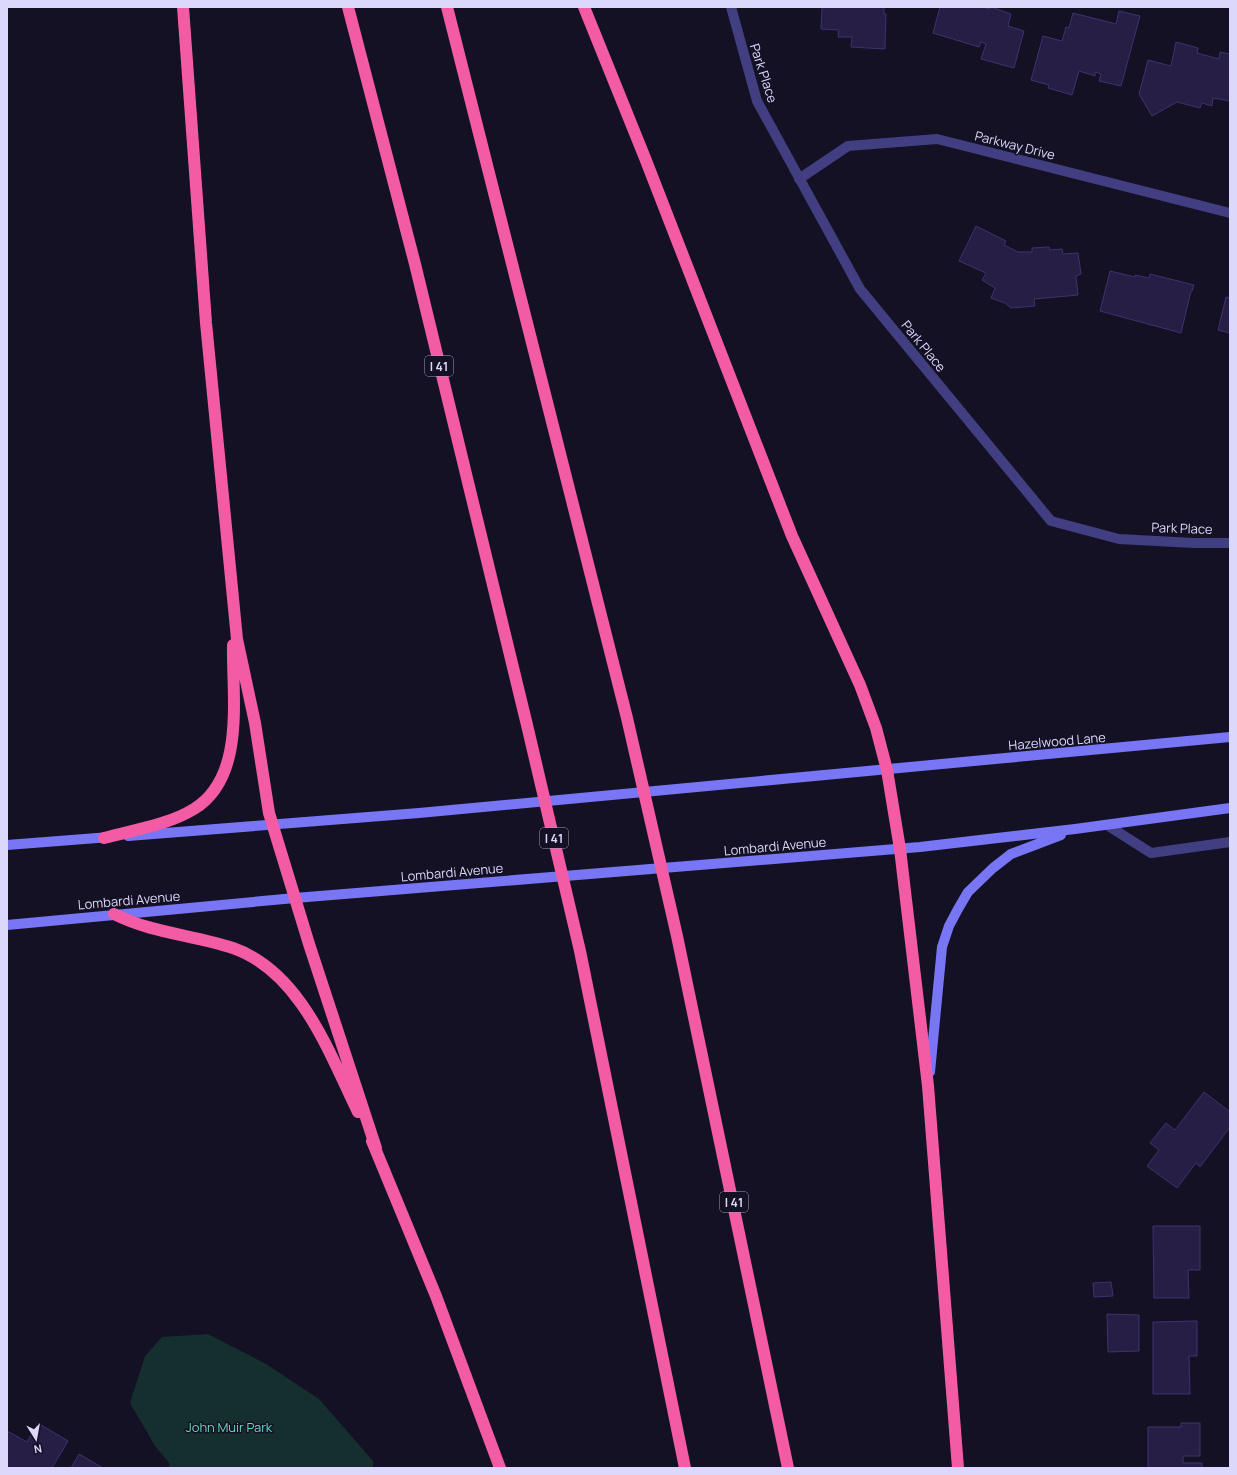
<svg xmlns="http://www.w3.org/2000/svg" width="1237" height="1475" font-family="Manrope,sans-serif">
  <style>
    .green { fill: #142f2d }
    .building { fill: #261e45; stroke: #3e326f }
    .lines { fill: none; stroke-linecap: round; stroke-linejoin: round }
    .lane { stroke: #413f81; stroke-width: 10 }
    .street { stroke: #413f81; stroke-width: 10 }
    .secondary { stroke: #7876f5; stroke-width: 10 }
    .highway { stroke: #f35ba5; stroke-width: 12 }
    .labels { text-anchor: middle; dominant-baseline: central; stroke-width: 3; stroke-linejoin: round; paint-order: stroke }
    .shield { fill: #141125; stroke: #a09cbc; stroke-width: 1 }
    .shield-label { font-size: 12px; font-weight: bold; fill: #dcd8fc }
    .street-label { font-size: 13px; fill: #dcd8fc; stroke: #141125 }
    .park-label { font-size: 13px; fill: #68d8bb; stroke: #141125 }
  </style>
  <rect width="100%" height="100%" fill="#141125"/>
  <path class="green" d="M208 1334 266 1364 319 1399 373 1461V1468H168L170 1464 155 1446 130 1403 145 1356 162 1337Z"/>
  <path class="building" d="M822 7H884V14H886L885 49 851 47 852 37H838L839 30 821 29Z
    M940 7H983L990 9 991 7 1011 14 1008 26 1024 31 1014 68 981 59 986 44 981 42 979 47 933 33Z
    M1119 11 1140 16 1121 86 1099 81 1101 74 1095 72V76L1079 71 1072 95 1048 88 1049 85 1031 80 1043 36 1062 41 1066 27 1069 28 1073 13 1116 24Z
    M1176 42 1198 48 1197 53 1219 59 1220 52 1230 54V101L1213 98 1212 106 1202 103 1200 108 1177 102 1152 116 1139 94 1148 60 1171 66Z
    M976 226 1006 241 1004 245 1018 252H1032V248L1049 247 1050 250 1062 249 1063 254 1078 253 1081 274 1076 276 1078 295 1034 299 1035 306 1011 308 1005 303 991 298 995 288 982 280 986 273 959 261Z
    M1110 271 1135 277V275L1149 278 1150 274 1194 285 1192 291H1191L1181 333 1100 311Z
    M1226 297 1230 298V333L1218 330Z
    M1204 1092 1230 1112V1127L1200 1167 1196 1163 1177 1188 1147 1166 1159 1150 1150 1143 1166 1123 1175 1130Z
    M1153 1226H1200V1270H1188L1189 1298H1154Z
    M1111 1282 1113 1296 1094 1297 1093 1283Z
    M1107 1314 1139 1315V1351L1108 1352Z
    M1197 1321V1356H1189L1190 1394H1153V1322Z
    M38 1423 68 1441 52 1468H7V1431L27 1442Z
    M1181 1423H1200V1456H1183V1463H1202V1468H1148V1427H1181Z
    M79 1454 103 1468H71Z"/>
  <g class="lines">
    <path class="lane" d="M1107 825 1151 853 1230 842"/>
    <path class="street" d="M731 7 757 101 860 289 1051 521 1119 539 1194 543H1230
      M799 179 848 146 937 139 1230 213"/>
    <path class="secondary" d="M128 836 419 813 1230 737
      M7 845 110 837
      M7 925 295 898 920 847 1075 829 1230 808
      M930 1072 942 947 949 926 958 909 968 892 993 868 1011 854 1061 835"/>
    <path class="highway" d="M183 7 206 323 237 639 255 723 269 813 309 944 376 1148
      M348 7 415 264 527 725 580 951 685 1468
      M447 7 627 718 677 936 788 1468
      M584 7 645 158 792 536 860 685 876 728 887 770 900 849 928 1086 958 1468
      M104 838C133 830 168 825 194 809 246 777 232 697 233 645
      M114 914C151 933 194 935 233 948 301 972 329 1053 358 1112
      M372 1141 436 1296 500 1468"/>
  </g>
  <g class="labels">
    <g class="shield">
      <rect x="425" y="356" width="28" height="20" rx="3"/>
      <rect x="540" y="828" width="28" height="20" rx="3"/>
      <rect x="720" y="1192" width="28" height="20" rx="3"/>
    </g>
    <g class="shield-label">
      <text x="439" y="366">I 41</text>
      <text x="554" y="838">I 41</text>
      <text x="734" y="1202">I 41</text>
    </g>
    <g class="street-label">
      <text transform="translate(764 73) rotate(72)">Park Place</text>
      <text transform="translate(1015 145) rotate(14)">Parkway Drive</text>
      <text transform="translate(924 346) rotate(51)">Park Place</text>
      <text transform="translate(1182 528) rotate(2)">Park Place</text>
      <text transform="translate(1057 741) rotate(-5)">Hazelwood Lane</text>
      <text transform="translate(775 846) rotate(-5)">Lombardi Avenue</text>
      <text transform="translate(452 872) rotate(-5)">Lombardi Avenue</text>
      <text transform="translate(129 900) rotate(-5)">Lombardi Avenue</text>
    </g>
    <g class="park-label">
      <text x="229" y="1427">John Muir Park</text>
    </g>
  </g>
  <rect width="1237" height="1475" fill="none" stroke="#dcd8fc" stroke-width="16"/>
  <g transform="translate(36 1439) rotate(169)" stroke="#141125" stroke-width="3" paint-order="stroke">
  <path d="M0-3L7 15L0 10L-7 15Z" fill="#dcd8fc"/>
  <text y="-6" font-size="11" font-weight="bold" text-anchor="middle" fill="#dcd8fc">N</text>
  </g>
</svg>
